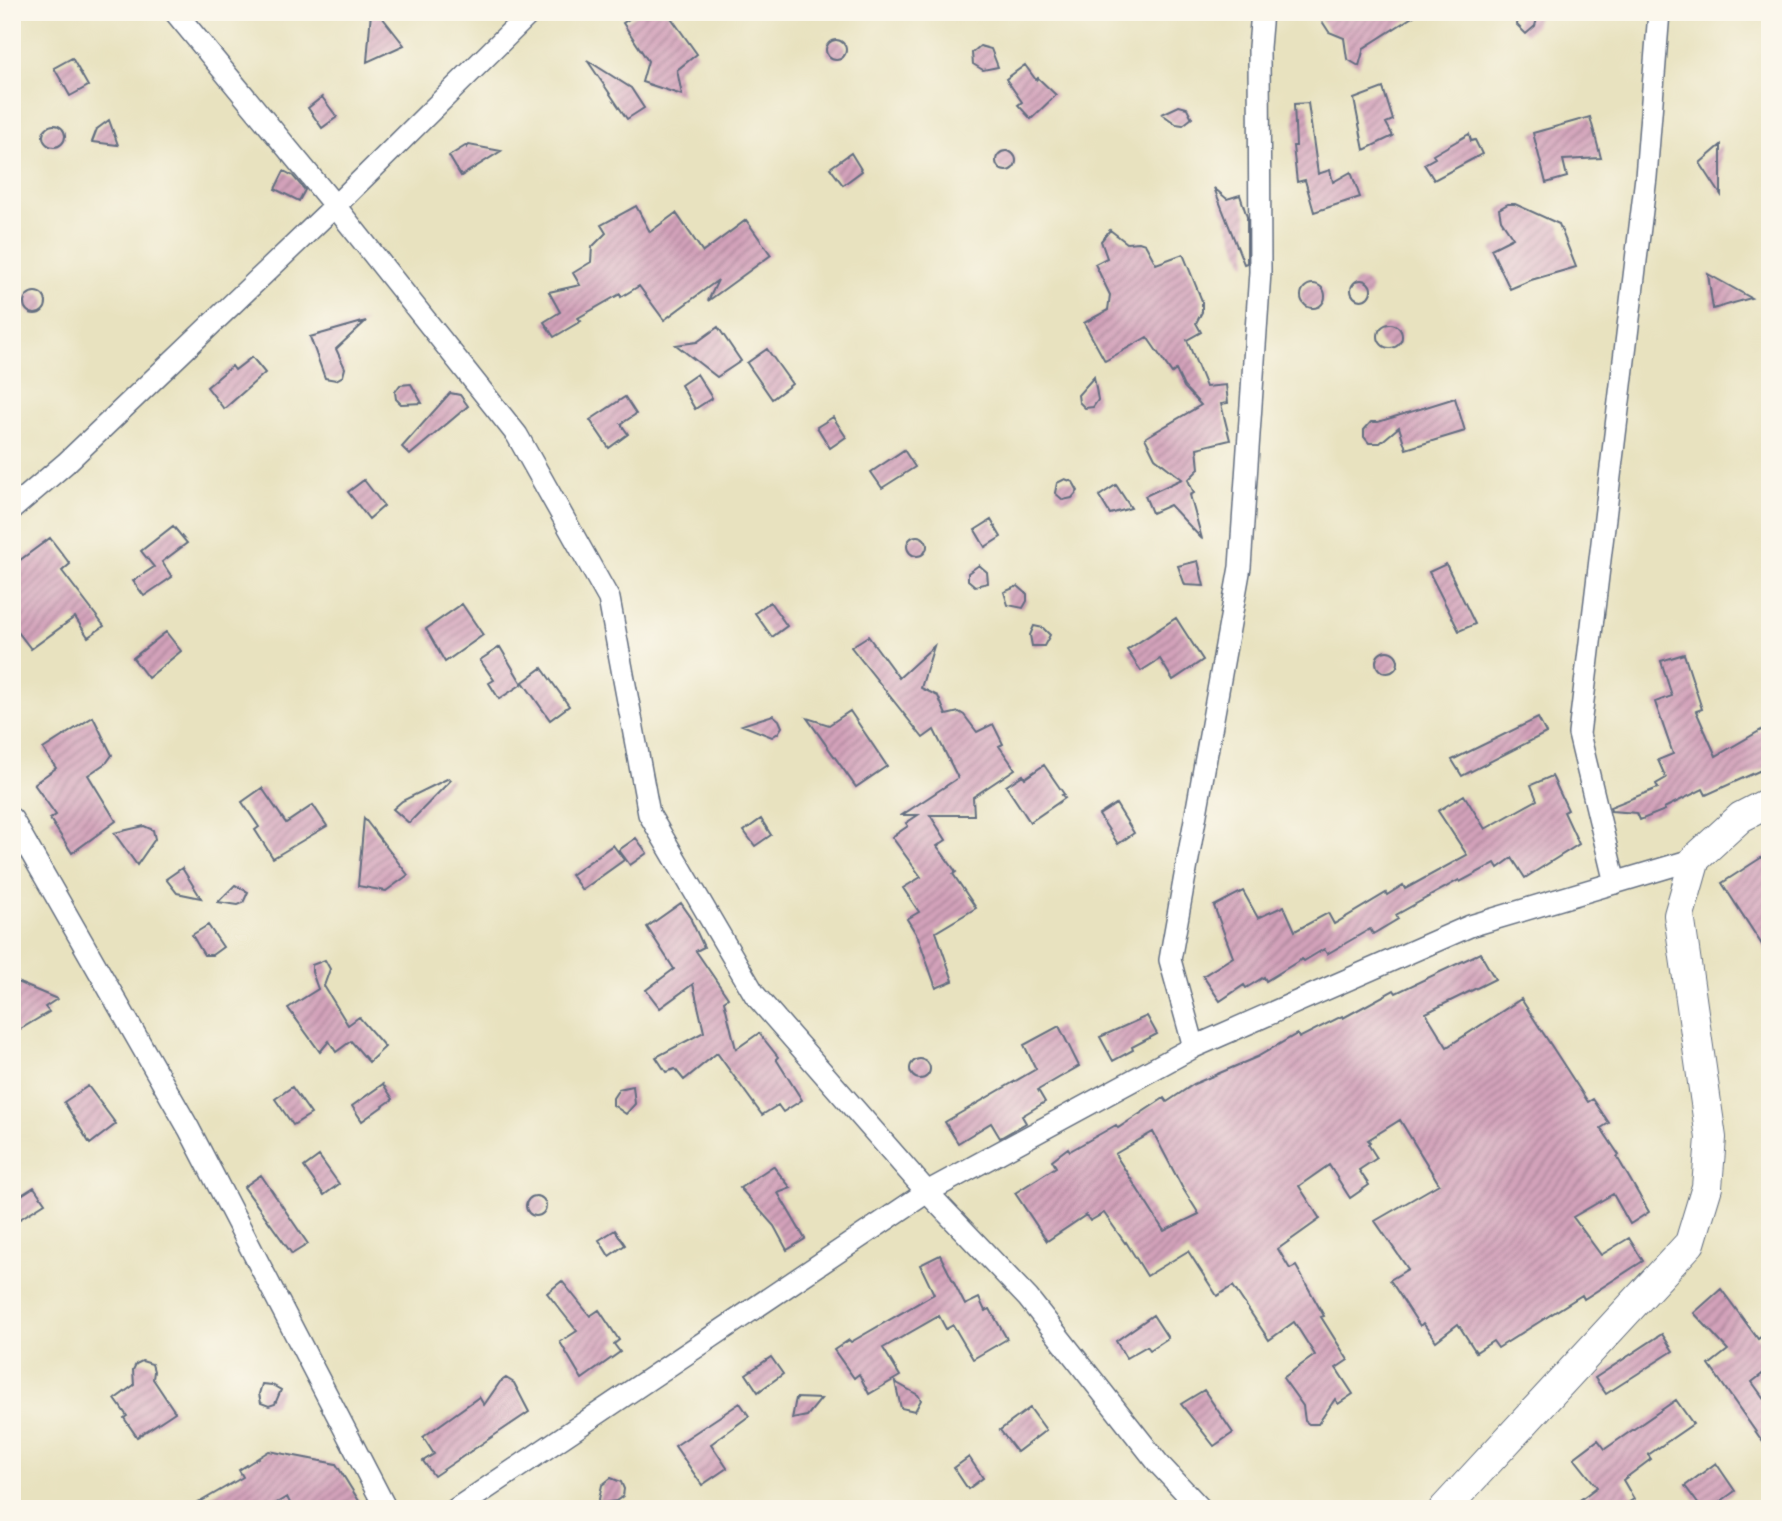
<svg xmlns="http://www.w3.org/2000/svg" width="1782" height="1521" font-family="Dekko,sans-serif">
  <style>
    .building { fill: url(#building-hatch); fill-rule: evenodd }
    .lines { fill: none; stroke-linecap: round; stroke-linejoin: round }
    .street-casing { stroke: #636e80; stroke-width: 24 }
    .secondary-casing { stroke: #636e80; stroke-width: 32 }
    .street { stroke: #fff; stroke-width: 21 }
    .secondary { stroke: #fff; stroke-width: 30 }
  </style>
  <defs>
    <pattern id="building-hatch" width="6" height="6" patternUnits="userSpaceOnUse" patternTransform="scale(1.75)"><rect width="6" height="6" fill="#d3a2ba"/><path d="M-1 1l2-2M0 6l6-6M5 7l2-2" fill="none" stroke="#aa849a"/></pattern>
  </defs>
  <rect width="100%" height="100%" fill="#fbf7ec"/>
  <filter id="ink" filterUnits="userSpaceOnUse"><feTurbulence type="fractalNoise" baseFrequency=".0143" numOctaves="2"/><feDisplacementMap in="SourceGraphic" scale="14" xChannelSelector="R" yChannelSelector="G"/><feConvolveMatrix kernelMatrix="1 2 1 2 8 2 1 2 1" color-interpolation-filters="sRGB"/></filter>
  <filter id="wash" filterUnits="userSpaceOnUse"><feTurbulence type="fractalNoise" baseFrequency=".00686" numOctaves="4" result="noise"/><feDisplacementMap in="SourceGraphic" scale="28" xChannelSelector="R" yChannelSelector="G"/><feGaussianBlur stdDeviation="1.57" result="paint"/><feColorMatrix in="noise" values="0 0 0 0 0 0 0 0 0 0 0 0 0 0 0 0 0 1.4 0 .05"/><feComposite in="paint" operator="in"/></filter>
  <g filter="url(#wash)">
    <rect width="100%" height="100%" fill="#e8e2bf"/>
    <g id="blocks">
      <path class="building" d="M371 12H378L404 45 367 62Z
        M640 12H667L697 54 677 70 682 95 642 82 648 61 623 23Z
        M1341 12H1420L1364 48 1359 66 1347 59 1344 38 1329 32 1318 15Z
        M1519 12H1539L1535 26 1526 34 1517 25Z
        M826 50a10 10 0 1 1 20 0a10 10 0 1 1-20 0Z
        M980 46 991 49 998 67 983 70 973 64 972 53Z
        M72 58 88 86 70 96 54 68Z
        M587 60 631 88 644 108 627 119Z
        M1025 65 1036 80 1038 78 1056 95 1031 119 1018 105 1022 102 1006 79Z
        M1383 88 1393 120 1386 123 1393 136 1364 150 1354 99Z
        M322 97 337 117 322 128 308 108Z
        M1308 103 1318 174 1330 170 1333 182 1351 172 1360 197 1314 212 1305 180 1297 182 1293 146H1296L1294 104Z
        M1179 106 1187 108 1192 118 1183 125 1176 124 1162 114Z
        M1590 117 1601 158 1563 160 1567 177 1546 183 1533 133Z
        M109 120 118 145 92 142 97 129Z
        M43 136a11 11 0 1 1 22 0a11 11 0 1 1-22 0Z
        M1469 134 1471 141 1475 140 1482 154 1434 180 1424 164 1435 158 1433 155Z
        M467 145V147L469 145 501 151 461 176 449 156Z
        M1721 145V195L1700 163Z
        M996 161a10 10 0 1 1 20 0a10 10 0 1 1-20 0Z
        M851 153 862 171 843 185 830 168Z
        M284 171 293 176 305 190 299 201 275 189Z
        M1214 188 1227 199 1240 195 1247 217V263L1244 264Z
        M1508 204H1515L1559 224 1576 267 1531 280 1510 289 1491 249 1513 238 1501 220 1499 209Z
        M636 206 650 232 676 213 703 252 746 220 771 255 708 301 718 280 664 320 639 286 621 297 620 294 578 318 581 321 554 337 544 322 560 312 549 292 580 285 573 273 591 262 592 247 606 233 601 225Z
        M1110 230 1127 243 1139 242 1145 244 1156 264 1183 254 1202 301V312L1196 323 1201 332 1187 340 1206 387 1226 385 1228 403 1221 404 1230 440 1197 448 1199 469 1188 480 1194 493 1190 495 1202 539 1170 505 1152 513 1145 496 1182 479 1155 458 1145 438 1201 405 1184 387 1176 370 1172 373 1147 337 1105 361 1084 323 1108 310 1110 295 1095 264 1107 258 1101 241Z
        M1708 274 1751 298 1713 309Z
        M1351 290a10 10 0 1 1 20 0a10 10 0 1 1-20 0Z
        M1301 296a12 12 0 1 1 24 0a12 12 0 1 1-24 0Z
        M24 303a11 11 0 1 1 22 0a11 11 0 1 1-22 0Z
        M366 321 336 349 345 368 343 376 336 380 325 378 310 337Z
        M1378 336a12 12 0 1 1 24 0a12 12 0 1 1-24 0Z
        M718 327 741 361 717 377 676 345 697 342Z
        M767 349 792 384 772 399 747 363Z
        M252 357 265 373 224 409 207 387 232 366 235 370Z
        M697 374 712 398 695 409 681 385Z
        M1094 377 1098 400 1093 407 1085 408 1079 402 1078 395Z
        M411 384 422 403 401 404 396 399 395 392 400 385Z
        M450 393 460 395 468 406 410 455 402 447Z
        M625 397 636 414 621 424 628 434 609 448 590 420Z
        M1455 398 1465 431 1406 449 1399 427 1380 443H1369L1364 437V430L1371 422H1378Z
        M833 417 846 437 830 448 817 427Z
        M904 450 915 467 882 488 871 472Z
        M1065 479 1073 482 1078 491 1072 498 1063 500 1055 493 1057 483Z
        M364 480 384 506 369 519 348 492Z
        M1116 485 1131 508 1110 514 1099 496Z
        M991 520 1001 537 985 547 975 530Z
        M173 526 187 543 162 562 172 577 144 596 133 581 154 567 141 551Z
        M907 546a10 10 0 1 1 20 0a10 10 0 1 1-20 0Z
        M50 538 70 564 62 571 104 626 88 637 75 617 31 649 12 624V566Z
        M1198 561 1204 586 1185 585 1178 566Z
        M1446 564 1475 624 1459 631 1429 572Z
        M979 565 987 572 988 583 975 586 968 580V573Z
        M1018 586 1027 594V601L1023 608 1008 605 1004 592Z
        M770 602 787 626 772 637 755 613Z
        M462 604 483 635 445 662 426 629Z
        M1176 618 1203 660 1173 680 1160 659 1141 671 1127 650Z
        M1034 626 1043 628 1050 635 1044 646H1032L1030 635Z
        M166 632 181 651 148 678 133 658Z
        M868 636 899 678 934 646 921 688 938 696 946 715 959 712 964 715 977 732 993 724 1003 744 999 746 1015 769 973 797 974 815H930L946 840 937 846 956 872 953 874 976 908 936 932 953 981 936 988 918 937 907 919 919 912 903 888 921 877 892 837 908 826 906 823 918 815H902L958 778 934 730 923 738 851 647Z
        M500 647 522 684 499 699 489 683 494 680 480 660Z
        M1376 662a11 11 0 1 1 22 0a11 11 0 1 1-22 0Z
        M1684 654 1702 709 1696 711 1716 756 1770 725V766L1706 795 1703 789 1664 808 1665 810 1640 820 1637 813 1611 811 1610 807 1658 788 1656 784 1666 778 1658 760 1673 754 1655 702 1672 696 1661 661Z
        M542 668 569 706 550 720 523 682Z
        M850 711 887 766 856 787 807 718 829 725Z
        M773 715 779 720 782 727 778 733 772 737 742 725Z
        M93 717 112 755 107 762 88 775 116 821 72 853 50 819 56 815 34 784 56 768 43 749Z
        M1538 718 1546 733 1462 776 1452 760Z
        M1044 765 1064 794 1062 795 1065 798 1030 822 1006 786 1023 775 1025 778Z
        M1552 776 1568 810 1564 812 1579 844 1525 878 1512 858 1498 868 1495 863 1460 882 1459 880 1396 915 1398 919 1373 934 1370 929 1327 954 1324 949 1304 961 1302 959 1266 981 1264 977 1246 988 1244 985 1220 1001 1203 976 1233 957 1214 906 1243 891 1258 918 1284 906 1295 931 1328 913 1334 924 1386 893 1387 895 1403 885 1405 889 1467 855 1438 811 1464 795 1485 829 1537 800 1531 785Z
        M449 778 451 780 409 823 393 809 402 801Z
        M262 788 286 823 313 805 327 826 273 858 255 830 259 827 242 802Z
        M1116 804 1134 833 1118 844 1099 815Z
        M364 818 408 875 386 891 358 886Z
        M761 819 771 835 755 846 744 831Z
        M144 826 153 830 155 839 137 865 114 833Z
        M636 838 647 853 630 865 619 850Z
        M613 845 624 860 582 890 571 875Z
        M1770 852V957L1722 883Z
        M182 868 201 898 177 893 166 879Z
        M235 885 248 892 243 903 238 905 218 902Z
        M681 903 692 919 691 920 704 947 696 951 728 998 724 1001 736 1049 759 1033 778 1057 776 1059 802 1100 783 1112 778 1105 762 1115 717 1053 684 1080 675 1069 666 1072 656 1057 704 1032 693 984 660 1008 646 990 674 969 647 927Z
        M208 925 223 947 212 955H204L192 935Z
        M1480 953 1495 979 1426 1013 1447 1047 1521 999 1588 1102 1593 1099 1609 1123 1601 1128 1619 1155 1617 1157 1649 1212 1630 1224 1613 1194 1573 1217 1601 1255 1629 1238 1643 1261 1584 1299 1582 1295 1498 1348 1493 1341 1476 1352 1458 1324 1436 1341 1423 1323 1420 1326 1390 1280 1408 1269 1375 1221 1439 1184 1400 1120 1368 1140 1370 1142 1368 1144 1377 1158 1359 1170 1369 1185 1350 1198 1329 1165 1299 1186 1320 1219 1278 1249 1290 1269 1296 1266 1324 1316 1321 1317 1348 1360 1336 1368 1353 1394 1338 1404 1335 1399 1318 1424H1309L1305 1421 1303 1406 1283 1378 1315 1355 1294 1322 1269 1340 1233 1286 1217 1296 1188 1251 1147 1276 1126 1242 1125 1243 1104 1213 1090 1221 1086 1215 1047 1241 1015 1193 1056 1167 1052 1160 1068 1148 1070 1151 1116 1125 1118 1128 1164 1098 1167 1102 1194 1084 1257 1057 1297 1034 1299 1038 1342 1016 1343 1018 1394 990 1396 993ZM1153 1132 1182 1187 1199 1214 1164 1231 1115 1154Z
        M325 960 330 969 324 986 348 1025 359 1017 385 1047 369 1062 351 1041 336 1052 329 1041 320 1052 288 1008 318 989 312 972V965Z
        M12 980 57 999 45 1007 49 1012 12 1034Z
        M1147 1016 1157 1034 1132 1047 1133 1050 1113 1061 1100 1037Z
        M1059 1026 1079 1066 1038 1090 1045 1102 1022 1116 1026 1123 1000 1138 991 1123 958 1143 945 1122 1036 1069 1024 1045Z
        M910 1069a10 10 0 1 1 20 0a10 10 0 1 1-20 0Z
        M383 1084 393 1099 362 1121 352 1106Z
        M88 1086 116 1124 90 1144 64 1102Z
        M633 1086 635 1104 626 1114 613 1105V1098L619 1089Z
        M292 1087 311 1114 293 1125 275 1099Z
        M319 1156 339 1184 324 1195 304 1167Z
        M773 1166 791 1188 778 1193 805 1239 787 1250 774 1226 740 1188Z
        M261 1175 308 1244 292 1254 244 1187Z
        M34 1187 45 1203 12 1224V1201Z
        M526 1206a10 10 0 1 1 20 0a10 10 0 1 1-20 0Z
        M615 1230 625 1245 609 1256 599 1240Z
        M940 1255 965 1305 979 1298 985 1311 990 1309 1007 1339 973 1359 953 1325 946 1329 939 1316 883 1348 900 1376 869 1394 859 1374 854 1378 834 1350 849 1340 851 1342 934 1294 920 1265Z
        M562 1281 590 1316 599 1310 619 1340 614 1344 620 1352 582 1379 560 1342 577 1331 547 1293Z
        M1721 1289 1758 1339 1770 1330V1368L1752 1382 1770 1407V1452L1709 1365 1728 1350 1694 1313Z
        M1153 1315 1168 1338 1150 1350 1147 1346 1126 1358 1116 1341Z
        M1662 1334 1673 1351 1606 1394 1595 1378Z
        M771 1357 783 1374 758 1392 746 1374Z
        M142 1361 152 1364 154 1371 153 1379 175 1412 137 1437 124 1418 127 1416 115 1399 134 1385 133 1370 136 1364Z
        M506 1378 514 1383 529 1412 434 1476 423 1461 434 1454 423 1437 479 1397 484 1405 500 1382Z
        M895 1382 918 1395 921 1400 915 1411 901 1408Z
        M262 1384 272 1385 281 1390 275 1404 269 1406 261 1403 259 1394Z
        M1204 1390 1233 1433 1214 1446 1181 1404Z
        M796 1398 821 1399 807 1416 792 1419Z
        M1676 1400 1693 1424 1648 1455 1651 1459 1623 1480 1634 1499 1618 1509H1568L1597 1487 1574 1458 1598 1440 1605 1449Z
        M740 1403 749 1416 711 1444 727 1468 702 1485 675 1446Z
        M1030 1408 1046 1430 1017 1452 1000 1430Z
        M269 1451 336 1464 364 1509H293L287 1497 266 1509H188L243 1477 239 1470Z
        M969 1457 983 1478 968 1489 954 1468Z
        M1716 1463 1735 1491 1710 1509H1702L1685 1486Z
        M611 1478 621 1482 624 1489 623 1496 616 1501 598 1504 602 1485Z"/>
    </g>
  </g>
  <g filter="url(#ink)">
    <use href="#blocks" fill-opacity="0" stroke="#636e80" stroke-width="2"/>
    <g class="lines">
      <g class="street-casing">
        <path id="street" d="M175 12 335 206 517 435 609 599 649 814 755 995 927 1192 1028 1298 1158 1463 1201 1509
          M12 509 66 463 335 206 531 12
          M12 819 189 1129 386 1509
          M1615 883 1579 734 1646 177 1659 12
          M1194 1047 1170 960 1240 567 1260 272 1259 47 1262 12
          M456 1509 927 1192 1194 1047 1470 926 1695 859"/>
      </g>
      <g class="secondary-casing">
        <path id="secondary" d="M1444 1509 1690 1243 1707 1187 1711 1138 1679 915 1695 859 1741 817 1770 802"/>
      </g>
      <use href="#street" class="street"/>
      <use href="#secondary" class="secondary"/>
    </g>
  </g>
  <rect width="1782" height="1521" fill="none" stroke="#fbf7ec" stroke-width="42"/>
</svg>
